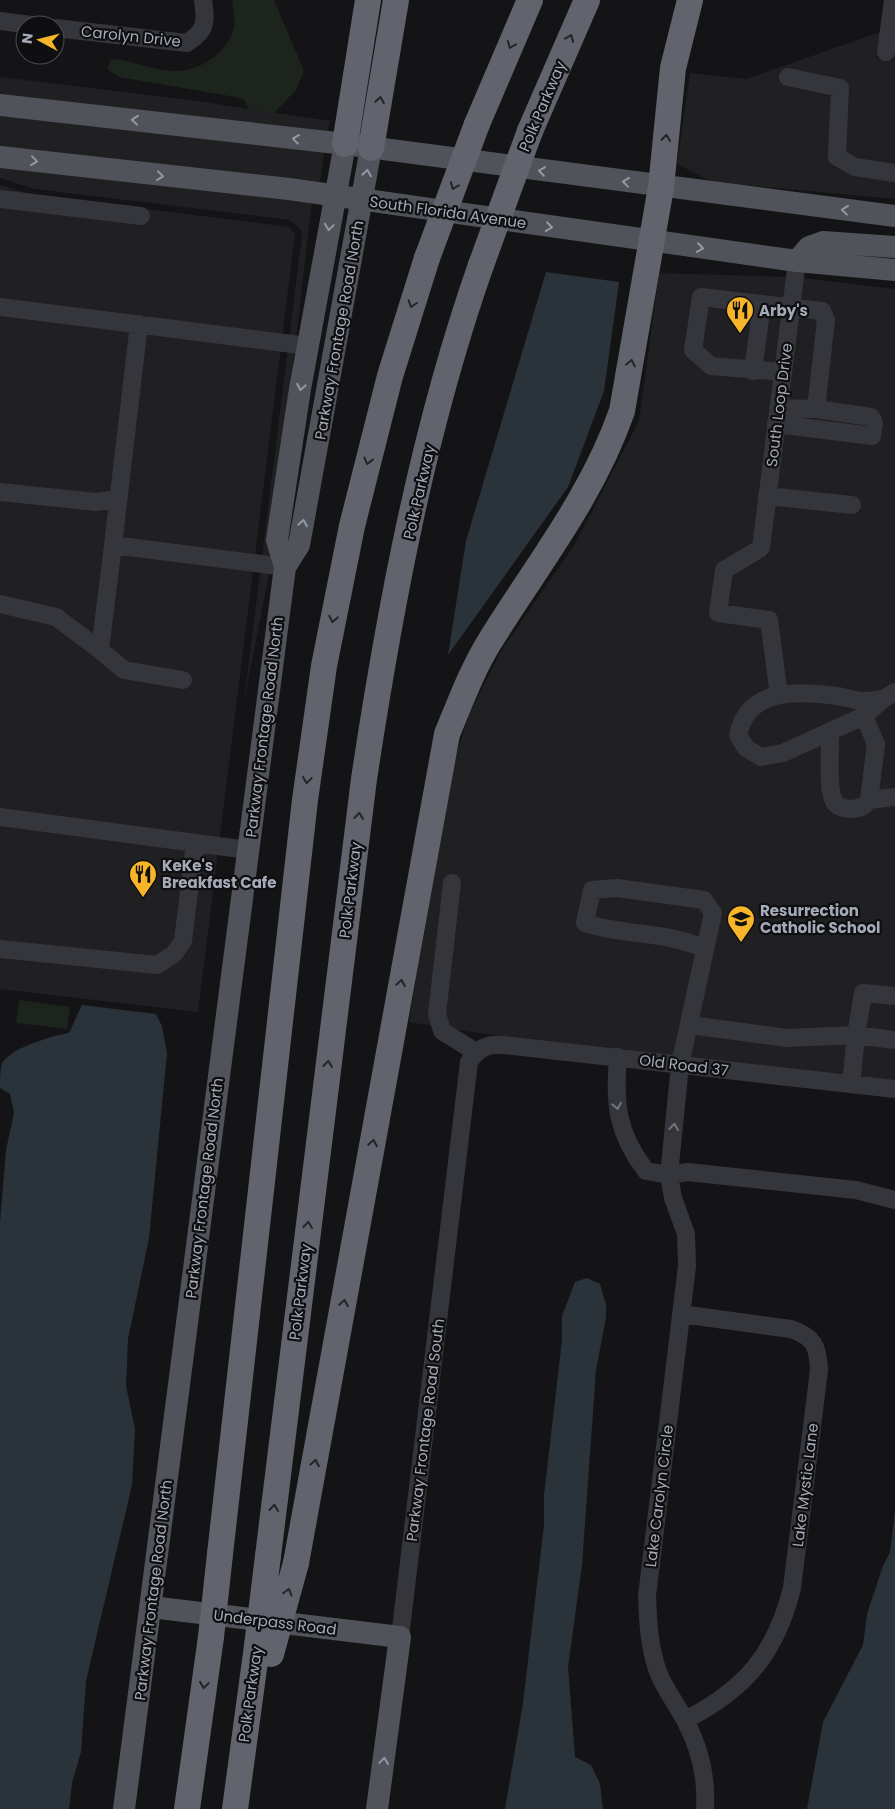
<svg xmlns="http://www.w3.org/2000/svg" width="895" height="1809" font-family="Poppins,sans-serif">
  <style>
    .built { fill: #202023 }
    .green { fill: #1c241d }
    .water { fill: #2a333a }
    .lines { fill: none; stroke-linecap: round; stroke-linejoin: round }
    .minor { stroke: #35363b; stroke-width: 18 }
    .major { stroke: #51535a; stroke-width: 22 }
    .highway { stroke: #61646c; stroke-width: 26 }
    .highway-bridge { stroke: #61646c; stroke-width: 26 }
    .oneway { stroke: #242428 }
    .oneway2 { stroke: #9499a4 }
    .oneway3 { stroke: #73767f }
    .labels { text-anchor: middle; dominant-baseline: central; stroke-width: 4.5; stroke-linejoin: round; paint-order: stroke }
    .street-label { font-size: 15px; fill: #a5aab7; stroke: #0f0f11 }
    .poi-label { font-size: 15px; font-weight: bold; fill: #a5aab7; stroke: #0f0f11; text-anchor: start }
  </style>
  <rect width="100%" height="100%" fill="#141416"/>
  <path class="built" d="M880 32 877 58 893 61 895 46V199L712 182 677 164 690 73 746 79Z
    M0 77 190 100 330 121 327 135 0 98Z
    M0 113 325 149 319 186 0 149Z
    M0 164 312 200 269 574 244 701 302 235 301 230 290 220 35 189 0 178Z
    M0 185 34 195 289 227 295 234 198 1012 0 989Z
    M659 273 787 277 752 554 768 556 803 278 895 289V1082L531 1041 409 1022 449 778 469 715 501 651 575 544 639 421Z"/>
  <path class="green" d="M232 0H274L304 71 296 90 274 113 249 109 244 100 235 97 119 77 107 69 111 59C132 60 152 70 172 71 198 72 224 56 233 31 236 21 233 10 232 0Z
    M19 1000 70 1007 67 1029 16 1023Z"/>
  <path class="water" d="M546 272 619 282 604 391 568 487 448 655 466 541Z
    M82 1005 156 1014 162 1026 167 1053 149 1238 128 1339 126 1386 135 1429 132 1485 86 1681 81 1752 72 1783 69 1809H0V1222L6 1150 14 1113 10 1094 0 1088C0 1081 0 1070 2 1064 9 1048 52 1036 69 1033Z
    M587 1278 600 1284 606 1305V1317L596 1370 582 1565 568 1667 575 1757 591 1765 600 1784 603 1809H505L523 1703 544 1525V1495L562 1340V1316L575 1282Z
    M895 1511V1809H807L823 1722 863 1645 867 1614 883 1566 890 1552Z"/>
  <g class="lines">
    <path class="minor" d="M0 21 31 25
      M55 28 187 43C207 30 206 22 203 0
      M886 52 893 0
      M788 77 840 88 837 157 855 167 895 173
      M0 199 141 216
      M0 307 308 346
      M139 324 113 545 285 567
      M753 371 762 304
      M778 408 816 409 826 320 822 311 701 297 693 350 711 366 783 372
      M776 424 872 436 874 423 871 417 816 409
      M0 492 96 502 118 499
      M767 496 852 505
      M113 545 100 650 124 670 183 680
      M0 604 56 617 100 650
      M779 695 769 620 718 613 724 570 761 548 797 261
      M883 699C877 700 870 701 864 701 855 701 846 697 837 696 798 691 748 687 738 735L746 748 761 757 783 753 864 716 883 699 895 692
      M830 732C831 748 826 791 835 803 838 807 843 808 849 809 856 809 865 807 869 800L876 744 864 716
      M869 800 895 797
      M0 817 248 850
      M452 883 437 1014 442 1031 476 1052
      M0 949 157 965 174 954 183 941 195 843
      M705 949C667 931 624 936 585 923L592 890 617 888 704 900 713 913 680 1065 669 1175 673 1198 686 1234 687 1266 647 1596C648 1621 649 1645 657 1669 663 1687 676 1703 685 1720 700 1748 707 1777 705 1809
      M690 1025 787 1038 856 1035 863 993 895 996
      M618 1057C614 1104 617 1133 646 1171L669 1175 688 1172 856 1190 895 1200
      M851 1084 856 1035 895 1040
      M681 1314 791 1329C814 1337 818 1346 819 1370L792 1588C776 1653 745 1690 685 1720
      M400 1637 469 1062C478 1048 487 1044 503 1045L895 1089"/>
    <path class="major" d="M0 105 345 144 895 216
      M0 157 289 189 797 261 895 270
      M797 261 809 247 823 242 895 247
      M285 567 299 545 371 148
      M151 1607 400 1637 377 1809
      M124 1809 285 567 277 540 300 389 345 144"/>
    <path class="highway" d="M477 124 530 0
      M530 131 587 0
      M345 144 368 0
      M371 148 396 0
      M220 1554 305 800 324 666 352 526 390 376 427 258
      M268 1556 364 779C390 607 423 430 481 265
      M296 1563 447 734C460 703 472 670 490 641 537 565 592 497 622 411L661 187 673 68 690 0
      M187 1809 211 1637
      M235 1809 257 1646"/>
    <path class="highway-bridge" d="M427 258 477 124
      M481 265 530 131
      M211 1637 220 1554
      M257 1646 268 1556
      M271 1654 296 1563"/>
  </g>
  <defs><path id="oneway-chevron" d="M-2-3.5L2.5 0L-2 3.5" fill="none" stroke-width="1.6" stroke-linecap="round" stroke-linejoin="round" transform="scale(1.25)"/></defs>
  <g class="oneway">
    <use href="#oneway-chevron" transform="translate(570 38) rotate(-67)"/>
    <use href="#oneway-chevron" transform="translate(511 45) rotate(113)"/>
    <use href="#oneway-chevron" transform="translate(380 100) rotate(-81)"/>
    <use href="#oneway-chevron" transform="translate(666 138) rotate(-84)"/>
    <use href="#oneway-chevron" transform="translate(454 186) rotate(111)"/>
    <use href="#oneway-chevron" transform="translate(412 304) rotate(108)"/>
    <use href="#oneway-chevron" transform="translate(631 363) rotate(-79)"/>
    <use href="#oneway-chevron" transform="translate(368 461) rotate(104)"/>
    <use href="#oneway-chevron" transform="translate(333 619) rotate(101)"/>
    <use href="#oneway-chevron" transform="translate(307 780) rotate(98)"/>
    <use href="#oneway-chevron" transform="translate(359 816) rotate(-83)"/>
    <use href="#oneway-chevron" transform="translate(401 983) rotate(-80)"/>
    <use href="#oneway-chevron" transform="translate(328 1064) rotate(-83)"/>
    <use href="#oneway-chevron" transform="translate(373 1143) rotate(-80)"/>
    <use href="#oneway-chevron" transform="translate(308 1225) rotate(-83)"/>
    <use href="#oneway-chevron" transform="translate(344 1303) rotate(-80)"/>
    <use href="#oneway-chevron" transform="translate(315 1463) rotate(-80)"/>
    <use href="#oneway-chevron" transform="translate(274 1508) rotate(-84)"/>
    <use href="#oneway-chevron" transform="translate(288 1592) rotate(-75)"/>
    <use href="#oneway-chevron" transform="translate(204 1685) rotate(98)"/>
  </g>
  <g class="oneway2">
    <use href="#oneway-chevron" transform="translate(135 120) rotate(-174)"/>
    <use href="#oneway-chevron" transform="translate(296 139) rotate(-173)"/>
    <use href="#oneway-chevron" transform="translate(34 161) rotate(7)"/>
    <use href="#oneway-chevron" transform="translate(542 171) rotate(-172)"/>
    <use href="#oneway-chevron" transform="translate(367 173) rotate(-81)"/>
    <use href="#oneway-chevron" transform="translate(160 176) rotate(7)"/>
    <use href="#oneway-chevron" transform="translate(626 182) rotate(-173)"/>
    <use href="#oneway-chevron" transform="translate(845 210) rotate(-173)"/>
    <use href="#oneway-chevron" transform="translate(329 227) rotate(98)"/>
    <use href="#oneway-chevron" transform="translate(549 227) rotate(8)"/>
    <use href="#oneway-chevron" transform="translate(700 248) rotate(8)"/>
    <use href="#oneway-chevron" transform="translate(301 387) rotate(100)"/>
    <use href="#oneway-chevron" transform="translate(303 523) rotate(-80)"/>
    <use href="#oneway-chevron" transform="translate(384 1761) rotate(-82)"/>
  </g>
  <g class="oneway3">
    <use href="#oneway-chevron" transform="translate(617 1106) rotate(80)"/>
    <use href="#oneway-chevron" transform="translate(674 1127) rotate(-84)"/>
  </g>
  <defs>
    <g id="restaurant-pin" transform="scale(1.4375)"><path d="M0 17L-7.5 6A9.5 9.5 0 1 1 7.5 6Z" fill="#f8b52a" stroke="#0f0f11"/><path d="M-5-6h1v4h1v-4h1v4h1v-4h1v5L-1.5 .5V6h-2V.5L-5-1ZM5-6V6H3V1.5H1.5Q1.5-4 5-6Z" fill="#111"/></g>
    <g id="school-pin" transform="scale(1.4375)"><path d="M0 17L-7.5 6A9.5 9.5 0 1 1 7.5 6Z" fill="#f8b52a" stroke="#0f0f11"/><path d="M0-5L7-2L0 1L-7-2ZM-4 1L0 2.5L4 1V4Q0 6-4 4Z" fill="#111"/></g>
  </defs>
  <g fill-rule="evenodd">
    <use href="#restaurant-pin" x="740" y="310"/>
    <use href="#restaurant-pin" x="143" y="874"/>
    <use href="#school-pin" x="741" y="919"/>
  </g>
  <g class="labels">
    <g class="street-label">
      <text transform="translate(131 36) rotate(6)">Carolyn Drive</text>
      <text transform="translate(542 106) rotate(-67)">Polk Parkway</text>
      <text transform="translate(448 212) rotate(8)">South Florida Avenue</text>
      <text transform="translate(339 330) rotate(-80)">Parkway Frontage Road North</text>
      <text transform="translate(779 405) rotate(-83)">South Loop Drive</text>
      <text transform="translate(419 492) rotate(-77)">Polk Parkway</text>
      <text transform="translate(264 727) rotate(-83)">Parkway Frontage Road North</text>
      <text transform="translate(350 890) rotate(-83)">Polk Parkway</text>
      <text transform="translate(684 1065) rotate(7)">Old Road 37</text>
      <text transform="translate(204 1188) rotate(-83)">Parkway Frontage Road North</text>
      <text transform="translate(300 1292) rotate(-83)">Polk Parkway</text>
      <text transform="translate(425 1430) rotate(-83)">Parkway Frontage Road South</text>
      <text transform="translate(805 1485) rotate(-83)">Lake Mystic Lane</text>
      <text transform="translate(659 1496) rotate(-83)">Lake Carolyn Circle</text>
      <text transform="translate(153 1590) rotate(-83)">Parkway Frontage Road North</text>
      <text transform="translate(275 1622) rotate(7)">Underpass Road</text>
      <text transform="translate(250 1694) rotate(-82)">Polk Parkway</text>
    </g>
    <g class="poi-label">
      <text x="759" y="310">Arby's</text>
      <text x="162" y="865">KeKe's<tspan x="162" dy="17">Breakfast Cafe</tspan></text>
      <text x="760" y="910">Resurrection<tspan x="760" dy="17">Catholic School</tspan></text>
    </g>
  </g>
  <g transform="translate(40 40) rotate(277)"><circle r="24" fill="#0f0f11" stroke="#4b4d53"/>
  <path d="M0-4L9 19L0 12L-9 19Z" fill="#f8b52a"/>
  <text y="-8" font-size="14" font-weight="bold" text-anchor="middle" fill="#a5aab7">N</text>
  </g>
</svg>
